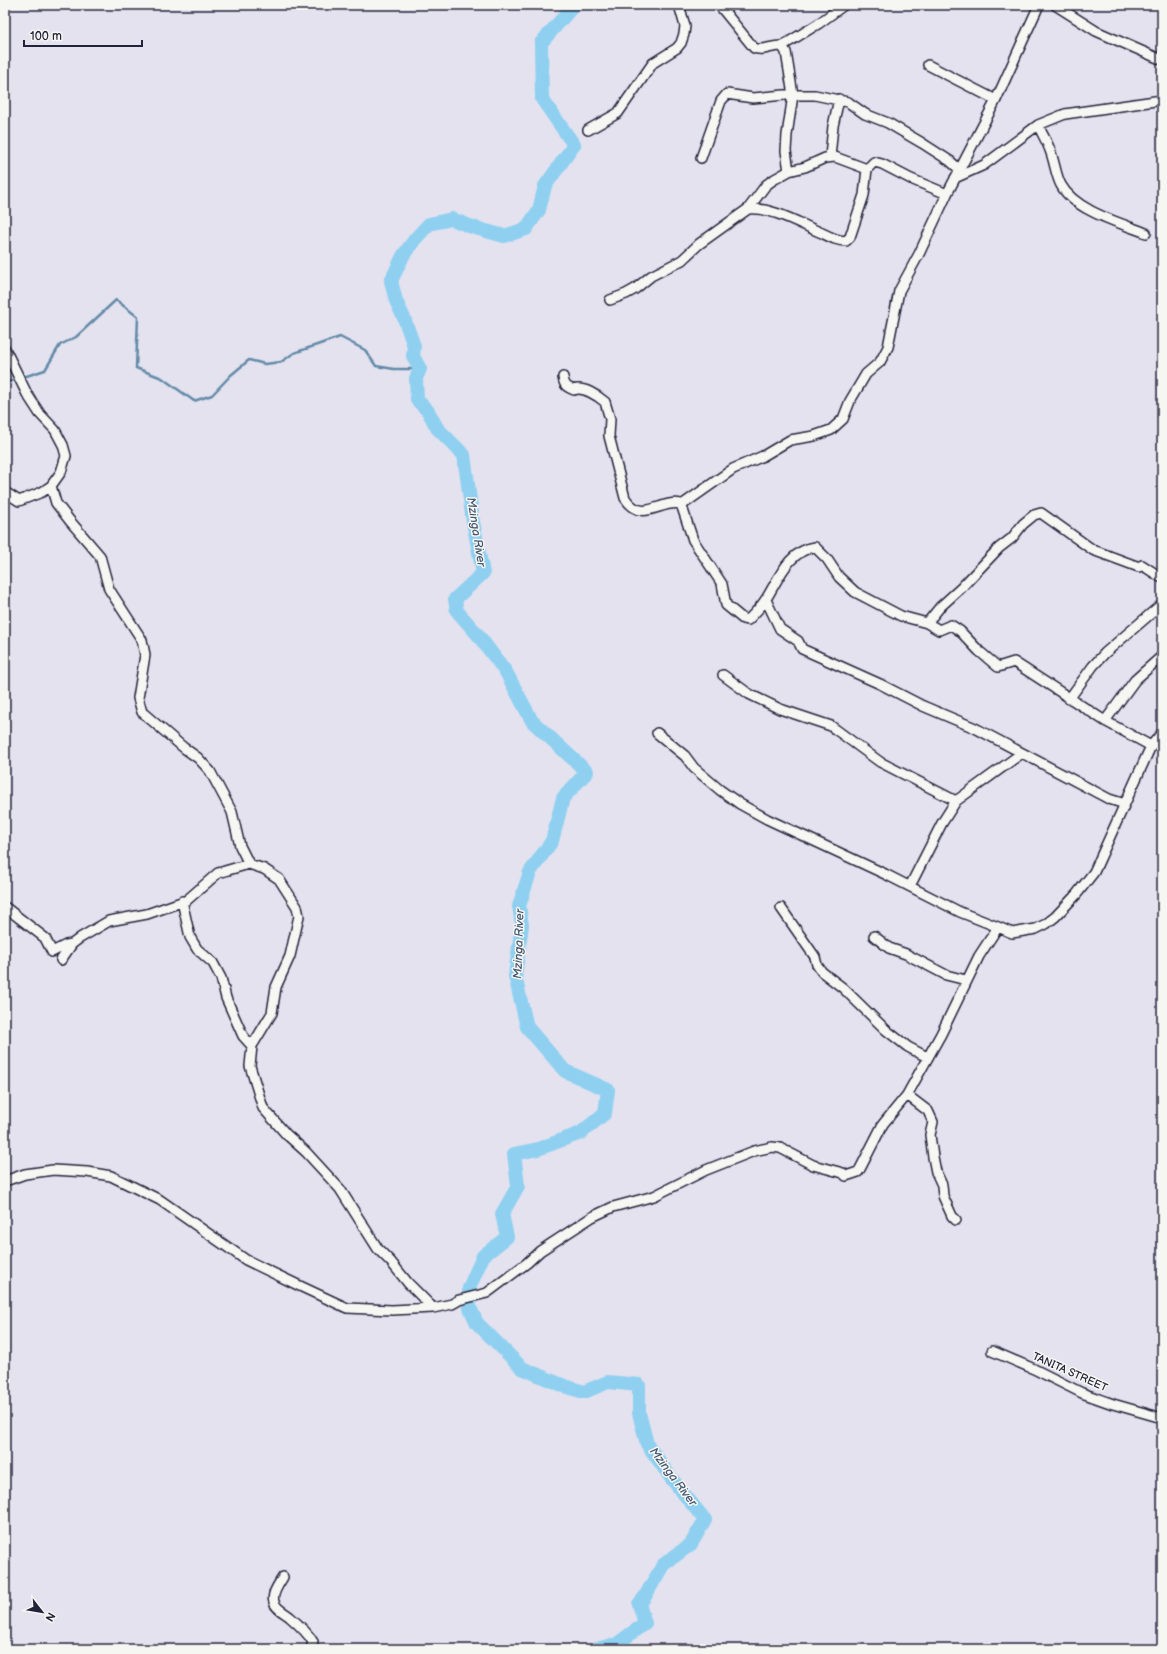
<svg xmlns="http://www.w3.org/2000/svg" width="1167" height="1654" font-family="'Balsamiq Sans',sans-serif">
  <style>
    .lines { fill: none; stroke-linecap: round; stroke-linejoin: round }
    .stream { stroke: #638aa8; stroke-width: 2.5 }
    .river { stroke: #8fd0f0; stroke-width: 14 }
    .street-casing { stroke: #22223b; stroke-width: 12 }
    .street { stroke: #f6f6f2; stroke-width: 9 }
    .labels { text-anchor: middle; dominant-baseline: central; stroke-width: 3; stroke-linejoin: round; paint-order: stroke }
    .street-label { font-size: 11px; fill: #22223b; stroke: #f6f6f2 }
    .water-label { font-size: 12px; font-style: italic; fill: #435671; stroke: #f6f6f2 }
  </style>
  <rect width="100%" height="100%" fill="#e4e2ef"/>
  <filter id="ink" filterUnits="userSpaceOnUse"><feTurbulence type="fractalNoise" baseFrequency=".025" numOctaves="2"/><feDisplacementMap in="SourceGraphic" scale="8" xChannelSelector="R" yChannelSelector="G"/><feConvolveMatrix kernelMatrix="1 2 1 2 8 2 1 2 1" color-interpolation-filters="sRGB"/></filter>
  <g filter="url(#ink)">
    <g class="lines">
      <path class="stream" d="M5 383 45 370 60 345 76 337 116 300 138 317 136 368 162 378 194 401 212 395 231 375 249 360 265 364 281 362 294 353 340 337 365 350 376 366 394 369H420"/>
      <path class="river" d="M574 5 541 43 542 99 574 145 545 186 539 210 526 229 504 236 472 227 452 219 429 224 415 239 403 256 391 281 396 301 404 318 414 346 413 356 420 369 416 378 417 400 428 411 437 428 464 455 473 522 483 573 455 599 457 611 478 635 506 672 532 721 587 772 563 798 552 841 530 872 519 906 522 925 515 976 527 1027 565 1071 608 1090 605 1113 581 1133 538 1149 514 1154 518 1186 502 1214 507 1237 483 1256 469 1288 470 1308 477 1323 522 1368 564 1386 584 1392 608 1382 639 1385V1413L647 1444 671 1478 705 1520 691 1544 663 1565 644 1598 639 1604 645 1623 617 1644 596 1649"/>
      <g class="street-casing">
        <path id="street" d="M719 5 754 48C763 52 772 45 782 46L786 52 793 95 787 135 786 151 789 171
          M1055 5 1096 31 1162 60
          M782 46 818 24 844 5
          M928 65 996 100
          M1038 125C1042 134 1048 143 1051 153 1055 164 1056 176 1061 185 1075 211 1121 223 1146 233
          M588 130 618 113 653 63 677 48 681 43 684 34 685 26 679 5
          M830 157 833 126 839 99
          M701 158 721 101 727 94 753 98 784 95H815L848 102 865 114 888 123 922 143 950 161 960 170
          M955 178 984 165 1038 125 1065 114 1162 100
          M748 209 766 185 773 180 789 171 805 167 825 158 835 157 867 169
          M610 300 626 294 635 289 651 276 682 260 699 244 748 209C773 207 800 224 822 233 830 237 837 241 846 241L850 237 864 195 867 169 874 162 882 164 911 179 947 194
          M5 349 27 394 40 414 55 430 63 445 66 456 61 472 51 486 42 492 19 501 5 492
          M563 377C564 385 566 387 574 390 583 386 598 396 605 402L610 419 609 436 625 498C643 525 660 499 681 504L693 540 722 584 726 605 743 619 748 620C754 614 761 607 766 599 778 580 789 550 815 547L827 559 839 577 855 592 901 616 927 623 939 630 951 625 960 631 979 651 998 667 1014 662 1105 721 1151 746
          M51 486 56 503 70 521 100 556 109 589 142 640 145 655 138 698 142 712 184 748 198 758 210 771 232 812 240 846 249 864 264 869 279 879 297 907 299 916 290 956 276 987 272 1013 252 1046 250 1066 263 1108 286 1134 306 1152 340 1189 378 1249 391 1262 408 1283 433 1308
          M682 505 733 469 763 456 790 440 814 436 831 430 843 419 850 401 866 374 880 362 888 347 899 291 919 254 947 194 996 100 1039 5
          M766 600 780 629 798 641 802 649 880 684 923 706 975 728 1109 799 1125 804
          M927 623 940 607 961 588 999 548 1012 538 1023 524 1034 515 1041 513 1093 550 1139 567 1142 565 1162 578
          M723 675 749 694 780 709 831 726 880 762 956 801
          M1069 699 1093 666 1105 653 1162 604
          M1105 721 1135 680 1162 656
          M657 733 685 756 694 768 720 790 740 804 767 819 885 874 960 912 998 927
          M910 886 942 823 956 801 1022 753
          M182 901 190 937 197 949 213 963 221 978 226 998 243 1036 252 1046
          M5 907 45 938 52 952 66 945 72 944 80 938 109 921 147 914 187 900 218 873 249 864
          M781 908 815 957 817 965 822 972 843 988 886 1030 908 1047 927 1057
          M874 936 889 948 906 954 946 975 966 980
          M61 960 72 944
          M907 1095 928 1111 933 1122 930 1135 933 1157 936 1172 942 1185 943 1196 952 1216 956 1220
          M5 1181 25 1174 53 1170 87 1172 111 1176 160 1200 246 1260 302 1287 347 1308 392 1310 433 1308 452 1304 459 1300 487 1293 527 1263 540 1251 592 1217 613 1207 654 1196 706 1170 754 1151 772 1147 780 1148 813 1165 843 1173 846 1176 858 1172 860 1169 883 1124 907 1095 941 1034 979 956 998 927 1012 933 1036 929 1046 924 1055 917 1076 895 1094 872 1151 746 1162 733
          M992 1351 1034 1369 1082 1393 1113 1404 1162 1418
          M283 1577C279 1584 271 1594 274 1602 276 1609 285 1613 290 1617 298 1624 308 1633 313 1642L311 1649"/>
      </g>
      <use href="#street" class="street"/>
    </g>
  </g>
  <g class="labels">
    <g class="street-label">
      <text transform="translate(1070 1372) rotate(24)">TANITA STREET</text>
    </g>
    <g class="water-label">
      <text transform="translate(476 532) rotate(81)">Mzinga River</text>
      <text transform="translate(519 944) rotate(-88)">Mzinga River</text>
      <text transform="translate(673 1477) rotate(53)">Mzinga River</text>
    </g>
  </g>
  <rect width="1167" height="1654" fill="none" stroke="#f6f6f2" stroke-width="20"/>
  <rect x="10" y="10" width="1147" height="1634" fill="none" stroke="#22223b" stroke-width="1.5" filter="url(#ink)"/>
  <g transform="translate(42 1612) rotate(121)" stroke="#f6f6f2" stroke-width="3" paint-order="stroke">
  <path d="M0-3L7 15L0 10L-7 15Z" fill="#22223b"/>
  <text y="-6" font-size="11" font-weight="bold" text-anchor="middle" fill="#22223b">N</text>
  </g>
  <path d="M24 40v6h118v-6" fill="none" stroke="#22223b" stroke-width="2"/>
  <text x="30" y="40" font-size="12" fill="#22223b" stroke="#f6f6f2" stroke-width="3" paint-order="stroke">100 m</text>
</svg>
